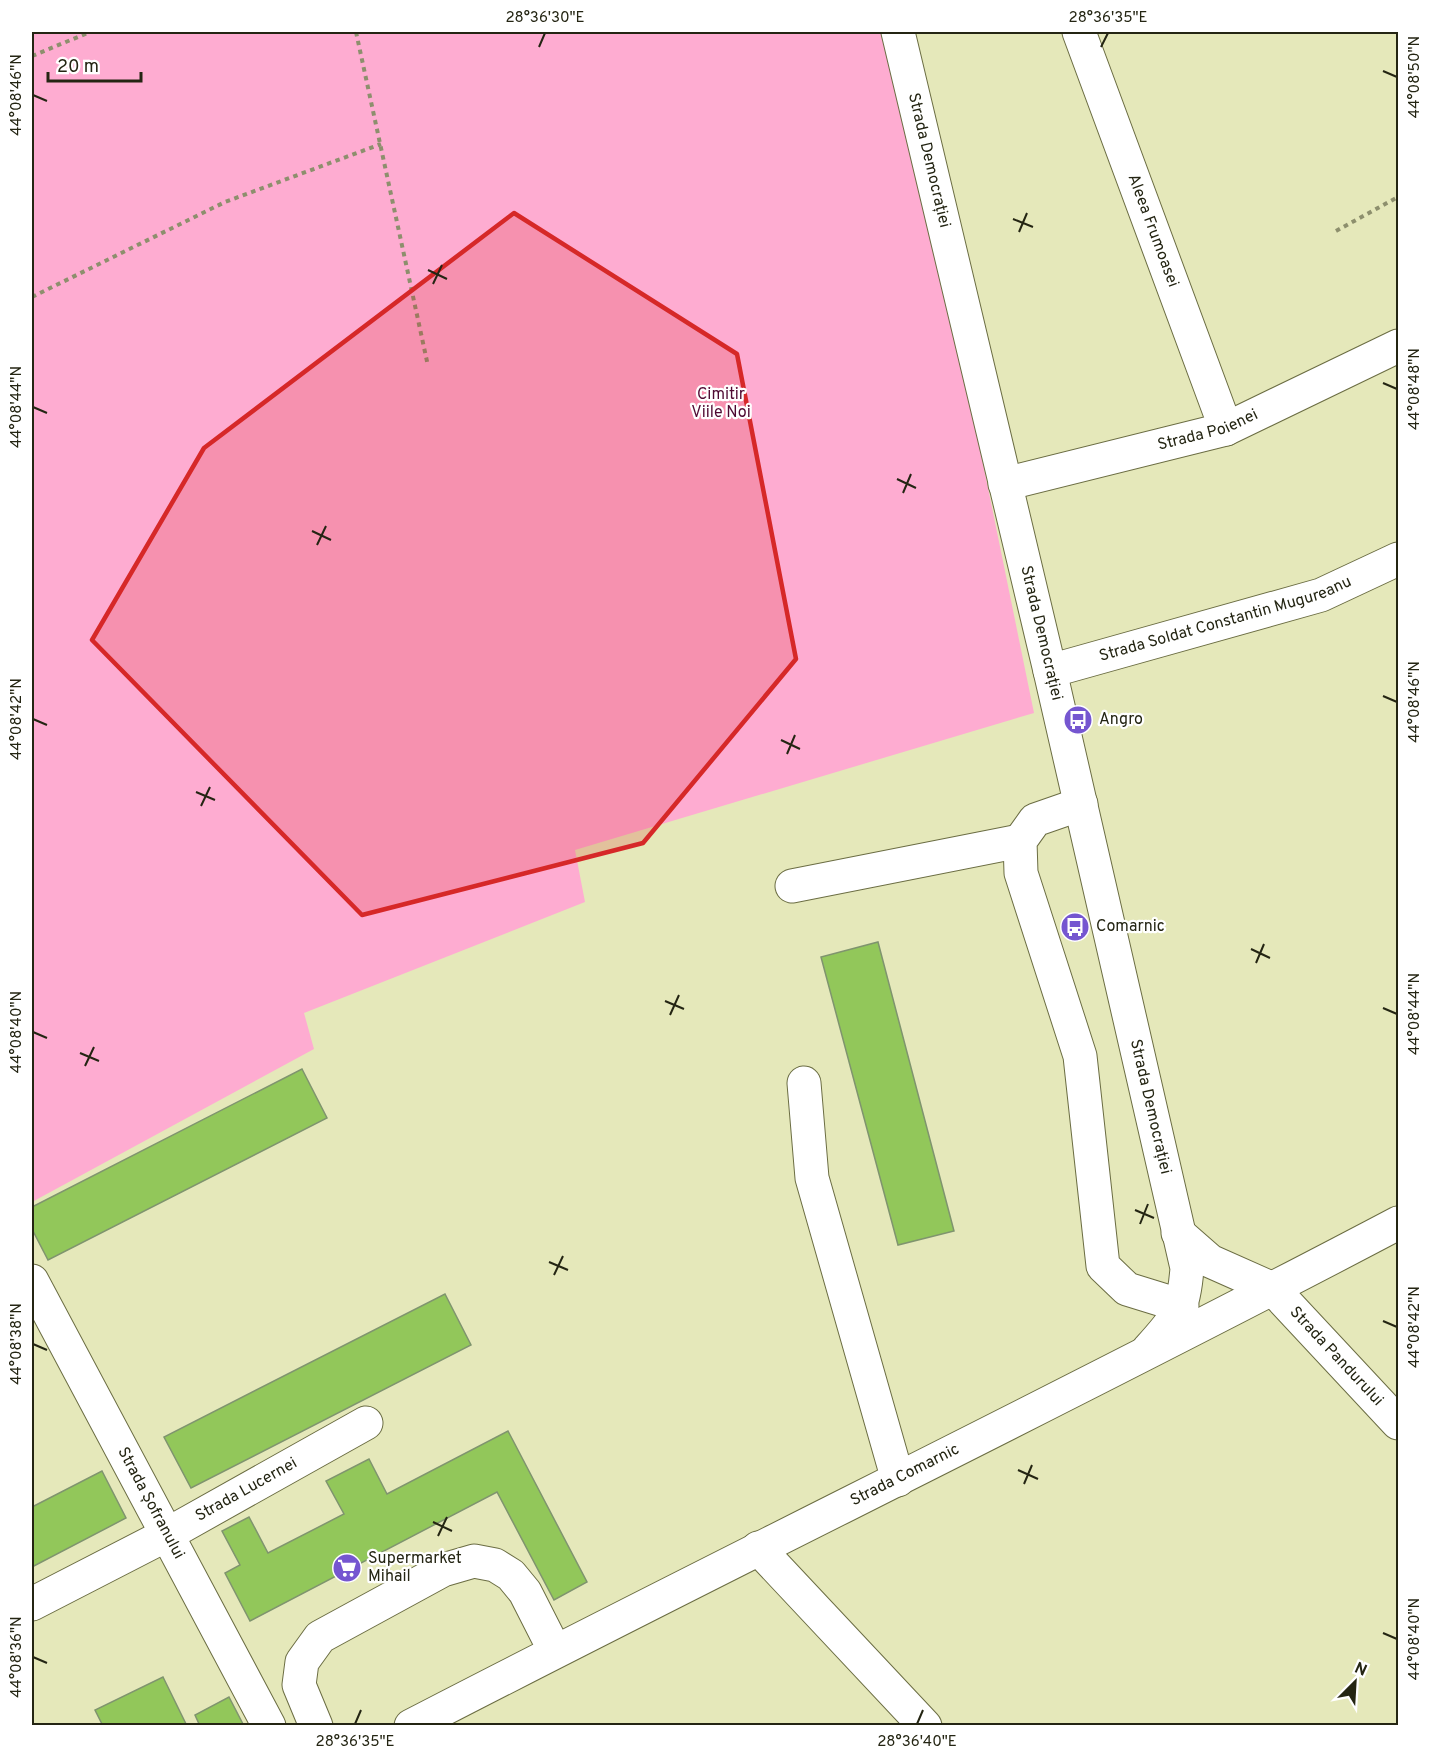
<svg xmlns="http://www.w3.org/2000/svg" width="1430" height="1757" font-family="Overpass,sans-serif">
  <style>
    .green { fill: #feacd1 }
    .building { fill: #92c75a; stroke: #7f946e; stroke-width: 1.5 }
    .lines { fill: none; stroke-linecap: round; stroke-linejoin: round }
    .minor-casing { stroke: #6b6d43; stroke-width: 35 }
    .path { stroke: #8d8f6d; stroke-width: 4; stroke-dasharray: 4.5 4.5; stroke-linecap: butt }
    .minor { stroke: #fff; stroke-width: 33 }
    .marked { fill: #d62828; fill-opacity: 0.2; stroke: #d62828; stroke-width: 4.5; stroke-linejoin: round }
    .ticks { fill: none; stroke: #242513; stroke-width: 2 }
    .labels { text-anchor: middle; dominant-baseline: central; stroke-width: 4.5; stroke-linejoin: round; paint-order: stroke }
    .street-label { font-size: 16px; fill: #242513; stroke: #fff }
    .park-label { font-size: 16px; fill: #4f0932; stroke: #fff }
    .poi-label { font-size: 16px; fill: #242513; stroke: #fff; text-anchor: start }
    .neatline { fill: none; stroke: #242513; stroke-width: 2 }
    .ticks-label { font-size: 15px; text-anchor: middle; fill: #242513 }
  </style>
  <rect width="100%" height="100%" fill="#e5e8ba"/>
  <path class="green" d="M32 32H881L960 351 1034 713 575 850 585 902 304 1013 314 1049 32 1202Z"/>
  <path class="building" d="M878 942 954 1231 898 1245 821 957Z
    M302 1069 327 1118 48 1260 32 1229V1207Z
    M445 1294 471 1345 191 1488 164 1437Z
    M508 1431 587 1582 554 1600 497 1492 250 1621 225 1573 240 1565 222 1531 249 1517 268 1553 344 1514 326 1481 369 1459 387 1494Z
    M102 1471 126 1518 32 1567V1507Z
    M163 1677 187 1726H103L95 1710Z
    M229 1697 244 1726H200L195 1715Z"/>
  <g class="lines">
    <g class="minor-casing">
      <g id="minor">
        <path id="s1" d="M898 32 1050 671 1187 1268C1184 1311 1177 1318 1148 1350"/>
        <path id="s2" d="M1079 32 1226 429"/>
        <path id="s3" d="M1005 484 1226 429 1398 346"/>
        <path id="s4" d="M1050 671 1321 595 1398 559"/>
        <path d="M1081 804 1035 820 1020 841 1021 873 1080 1056 1103 1266 1127 1289 1182 1306"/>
        <path d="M792 886 1020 841"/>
        <path d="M804 1083 812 1178 898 1480"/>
        <path id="s5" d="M1178 1233 1210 1261 1273 1289 1398 1423"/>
        <path id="s6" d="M32 1281 269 1726"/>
        <path d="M758 1548 925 1726"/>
        <path id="s7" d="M32 1604 168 1534 366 1423"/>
        <path d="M316 1726 299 1685 302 1662 320 1637 443 1570 474 1561 495 1565 511 1575 525 1592 555 1651"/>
        <path id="s8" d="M411 1726C739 1556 1072 1395 1398 1223"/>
      </g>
    </g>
    <path class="path" d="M356 32 428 366
      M32 56 90 32
      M1336 231 1398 197
      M32 297 225 202 381 144"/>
    <use href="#minor" class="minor"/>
  </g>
  <path class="marked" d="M514 213 737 354 796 659 643 843 362 915 92 640 204 448Z"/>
  <path class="ticks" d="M539 47 545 33M1101 47 1108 33M1383 71 1397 77M33 95 47 101M1013 219 1033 227M1019 232 1027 213M428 270 447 279M433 284 442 265M1383 383 1397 389M33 407 47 413M897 479 916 488M903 493 911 474M312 531 331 540M317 545 326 526M1383 696 1397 702M33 719 47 725M781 740 800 749M787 754 795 735M196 792 215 800M201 806 210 787M1251 949 1270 958M1256 963 1264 944M665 1001 684 1009M1383 1008 1397 1014M670 1015 679 995M33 1032 47 1038M80 1053 99 1061M85 1066 94 1047M1135 1210 1154 1218M1140 1224 1148 1204M549 1262 568 1270M554 1275 563 1256M1383 1321 1397 1327M33 1344 47 1350M1018 1470 1038 1479M1024 1484 1032 1465M433 1522 452 1531M438 1536 447 1517M1383 1633 1397 1639M33 1657 47 1663M355 1724 361 1710M917 1724 923 1710"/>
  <defs>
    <g id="bus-disc" transform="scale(1.5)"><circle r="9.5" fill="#7556d0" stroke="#fff"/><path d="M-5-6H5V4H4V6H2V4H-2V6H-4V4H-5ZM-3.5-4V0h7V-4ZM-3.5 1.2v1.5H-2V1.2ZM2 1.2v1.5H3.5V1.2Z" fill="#fff"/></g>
    <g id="supermarket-disc" transform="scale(1.5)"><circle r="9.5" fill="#7556d0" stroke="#fff"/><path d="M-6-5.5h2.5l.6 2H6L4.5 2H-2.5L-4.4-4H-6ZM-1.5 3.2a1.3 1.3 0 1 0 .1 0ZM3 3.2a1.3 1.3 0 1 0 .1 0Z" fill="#fff"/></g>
  </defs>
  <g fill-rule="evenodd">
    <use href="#bus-disc" x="1078" y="720"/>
    <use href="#bus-disc" x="1075" y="927"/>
    <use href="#supermarket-disc" x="347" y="1568"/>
  </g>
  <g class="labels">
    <g class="street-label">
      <text stroke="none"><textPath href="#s1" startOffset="132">Strada Democrației</textPath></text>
      <text stroke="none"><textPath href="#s2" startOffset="212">Aleea Frumoasei</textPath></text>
      <text stroke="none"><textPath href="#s3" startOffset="210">Strada Poienei</textPath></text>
      <text stroke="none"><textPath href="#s4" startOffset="183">Strada Soldat Constantin Mugureanu</textPath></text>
      <text stroke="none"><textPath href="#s1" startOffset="618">Strada Democrației</textPath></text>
      <text stroke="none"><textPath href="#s1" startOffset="1104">Strada Democrației</textPath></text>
      <text stroke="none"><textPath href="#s5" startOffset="204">Strada Pandurului</textPath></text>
      <text stroke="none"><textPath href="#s8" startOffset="554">Strada Comarnic</textPath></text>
      <text stroke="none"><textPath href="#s7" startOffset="243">Strada Lucernei</textPath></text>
      <text stroke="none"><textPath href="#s6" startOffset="252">Strada Șofranului</textPath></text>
    </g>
    <g class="park-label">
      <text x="721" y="395">Cimitir<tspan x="721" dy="18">Viile Noi</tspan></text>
    </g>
    <g class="poi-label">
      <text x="1099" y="720">Angro</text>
      <text x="1096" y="927">Comarnic</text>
      <text x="368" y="1559">Supermarket<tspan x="368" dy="18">Mihail</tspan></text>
    </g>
  </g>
  <rect width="1430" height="1757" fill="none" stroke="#ffffff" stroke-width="66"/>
  <g transform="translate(1355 1682) rotate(24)" stroke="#ffffff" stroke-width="4.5" paint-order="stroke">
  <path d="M0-4.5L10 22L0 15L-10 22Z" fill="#242513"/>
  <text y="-9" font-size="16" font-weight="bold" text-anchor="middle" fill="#242513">N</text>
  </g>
  <path d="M48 72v9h93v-9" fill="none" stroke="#242513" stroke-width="3"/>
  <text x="57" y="72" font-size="18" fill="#242513" stroke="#ffffff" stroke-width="4.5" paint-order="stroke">20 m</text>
  <rect x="33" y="33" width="1364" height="1691" class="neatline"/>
  <g class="ticks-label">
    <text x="545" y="22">28°36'30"E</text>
    <text x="1108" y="22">28°36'35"E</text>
    <text transform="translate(1414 77) rotate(-90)" y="5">44°08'50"N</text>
    <text transform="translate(16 95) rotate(-90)" y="5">44°08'46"N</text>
    <text transform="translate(1414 389) rotate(-90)" y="5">44°08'48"N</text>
    <text transform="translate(16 407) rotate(-90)" y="5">44°08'44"N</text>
    <text transform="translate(1414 702) rotate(-90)" y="5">44°08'46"N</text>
    <text transform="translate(16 719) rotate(-90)" y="5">44°08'42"N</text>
    <text transform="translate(1414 1014) rotate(-90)" y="5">44°08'44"N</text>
    <text transform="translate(16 1032) rotate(-90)" y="5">44°08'40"N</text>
    <text transform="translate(1414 1327) rotate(-90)" y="5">44°08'42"N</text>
    <text transform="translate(16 1344) rotate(-90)" y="5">44°08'38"N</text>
    <text transform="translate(1414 1639) rotate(-90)" y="5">44°08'40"N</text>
    <text transform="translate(16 1657) rotate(-90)" y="5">44°08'36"N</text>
    <text x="355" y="1746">28°36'35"E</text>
    <text x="917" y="1746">28°36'40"E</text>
  </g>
</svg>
